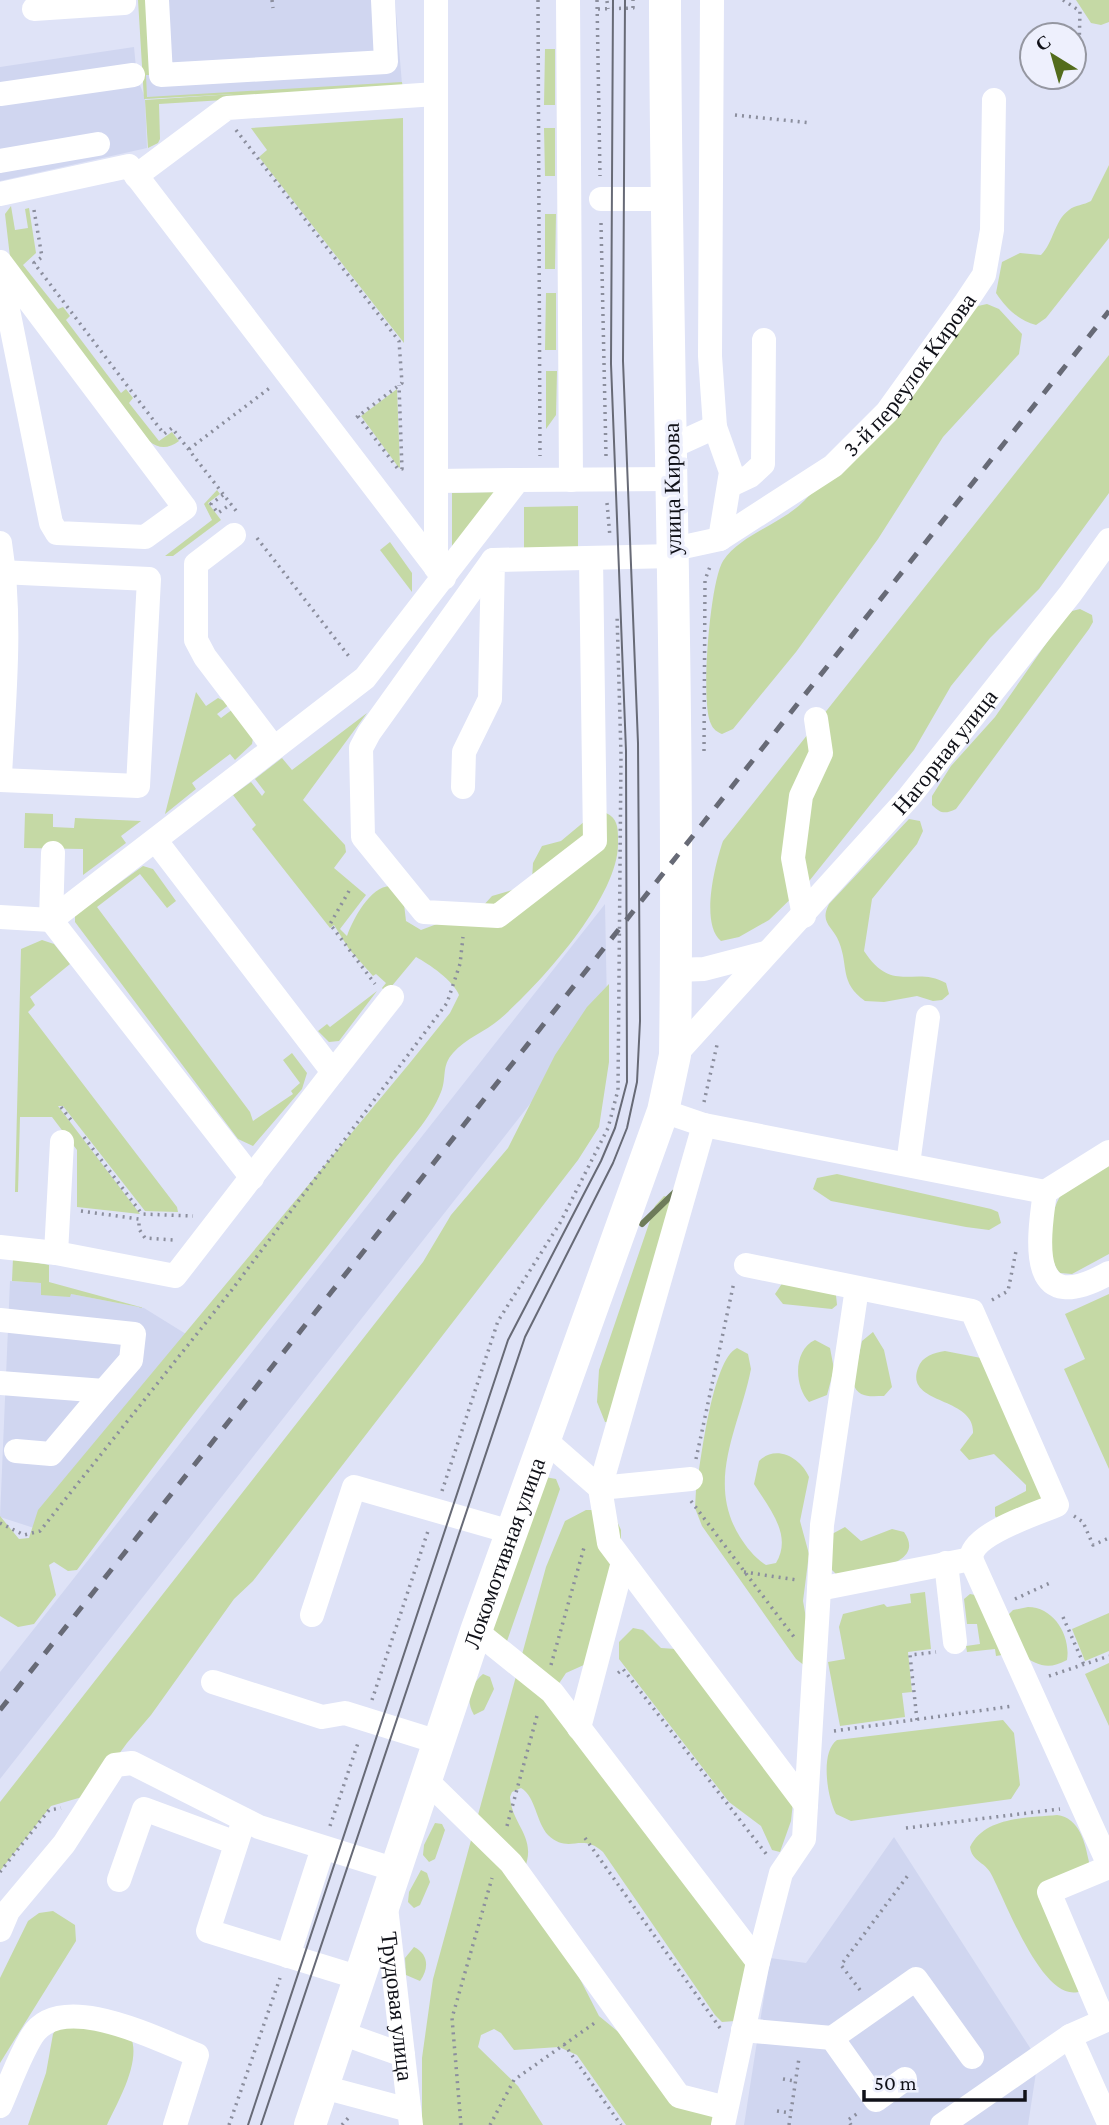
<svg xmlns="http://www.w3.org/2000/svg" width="1109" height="2125" font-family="'Crimson Pro',serif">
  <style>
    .built { fill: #d0d6f0 }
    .green { fill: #c5d9a5 }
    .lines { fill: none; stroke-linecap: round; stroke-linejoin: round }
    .stream { stroke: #6e7c5a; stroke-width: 6 }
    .path { stroke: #8b8e9d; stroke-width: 3.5; stroke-dasharray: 2 5; stroke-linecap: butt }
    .minor { stroke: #fff; stroke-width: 24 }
    .major { stroke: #fff; stroke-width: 32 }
    .tram { stroke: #676a76; stroke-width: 2 }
    .rail { stroke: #676a76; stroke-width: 5; stroke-dasharray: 12 12; stroke-linecap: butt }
    .labels { text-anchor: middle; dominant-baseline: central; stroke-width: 7; stroke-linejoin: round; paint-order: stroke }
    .street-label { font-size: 23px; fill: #101118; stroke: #eef0fd }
  </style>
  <rect width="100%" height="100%" fill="#dfe3f7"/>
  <path class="built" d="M139 0H395L402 84 145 99 147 148 0 181V67L134 47 137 78 144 95Z
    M605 904 607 1006 0 1779V1672Z
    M10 1281 42 1283 41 1295 71 1294 144 1308 186 1334 40 1512 34 1528 0 1517Z
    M894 1837 1034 2054 1037 2066 1028 2125H744L770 1958 806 1963Z"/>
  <path class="green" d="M138 0H147L152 75H146L147 97 402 82 403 89 159 104 160 139 158 143 148 148 145 100 234 94 144 99Z
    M1076 0H1109V22L1101 25 1091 23Z
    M545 49H555V105H544Z
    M403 118 404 343 259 157 267 150 251 128Z
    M544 128H555V176H545Z
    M1109 165V238L1046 318 1036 325C1018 320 1006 308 996 293L1002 262 1020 253 1041 255C1054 242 1054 221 1069 210 1075 205 1084 205 1091 201Z
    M11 206 15 230 28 228 25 209 29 208 36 253 23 265 58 309 63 307 70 316 66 320 121 393 126 389 133 398 129 403 159 441 172 432 179 441C168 449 159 449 149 441L10 257 5 214Z
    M545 214H556L555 269H545Z
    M546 293H556V350H545Z
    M987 304 999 309 1022 334 1019 354 943 437 878 539 796 652 733 729 722 734C717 732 713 729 711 724 700 703 710 581 723 561 741 534 780 525 804 501 861 444 912 379 965 317L978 306Z
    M1109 355V493L1039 589 990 638 951 686 914 750 810 880 769 920 739 937 721 941C700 924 715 864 723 841Z
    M546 371H557L556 415 546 429Z
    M397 389 400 467 399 468 361 416Z
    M217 490 220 494 208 503 221 520 173 556H165L212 520 204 504Z
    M495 492 452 554V493Z
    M578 506V548H524V507Z
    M390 542 412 573V592L380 550Z
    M1080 609 1092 615 1093 622 1089 629 956 809C945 814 941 814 932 805V796L951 766 995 717 1059 625 1072 611Z
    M196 692 206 706 218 698 230 704 217 714 221 718 233 709 253 738 252 744 235 760 230 754 192 783 196 789 165 814Z
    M367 713 303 800 345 845 346 852 334 868 366 895 340 929 347 936C353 919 371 885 391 886L404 904 406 921 421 930 482 907 492 896 523 887 532 880 533 863 542 846 561 841 585 821 606 813C619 819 618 830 618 844 618 898 540 984 500 1019 485 1032 466 1038 453 1053 441 1066 447 1078 441 1092 431 1118 407 1143 390 1165 331 1244 268 1320 207 1397 162 1454 120 1512 77 1570L68 1571 54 1562 49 1565 56 1595 34 1624 18 1627 0 1616V1516L19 1539 29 1538 38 1510 409 1064 450 1013 459 995C454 981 429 964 416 957L386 993 382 988 386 983 376 974 373 976 349 949 334 925 330 928 252 829 256 825 233 795 251 782 262 796 265 792 255 779 282 758 292 770Z
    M25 813 53 814V827L74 828 75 818 141 821 121 836 126 843 83 875V849L24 848Z
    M909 819 920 821 923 831 917 844 872 899 864 951C893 995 914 965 946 983L949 994 942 1000 933 1001 917 996 884 1002 865 1001C839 982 849 967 839 942 833 926 819 923 829 904Z
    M143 866 153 869 176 901 167 908 140 874 97 907 250 1112 253 1121 293 1094 291 1091 300 1083 283 1060 292 1053 307 1073 302 1089 253 1146 238 1139 75 922V915Z
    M42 940 54 944 70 964 30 997 35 1005 28 1012 177 1207 178 1212 145 1211 63 1106H58L140 1214 77 1207V1150L52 1117H20L18 1192H15L21 949Z
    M609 984V1062L599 1127 578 1160 253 1581 234 1599 151 1715 127 1743 89 1795 51 1806 0 1871V1802L423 1262 451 1215 508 1148 555 1055 587 1007Z
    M377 991 339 1041 329 1042 318 1031 327 1024 330 1027Z
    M1109 1160V1254L1072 1274 1060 1273C1044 1256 1049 1207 1064 1191 1076 1179 1095 1170 1109 1160Z
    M837 1174 991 1209 998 1212 1001 1223 989 1230 966 1227 831 1201 813 1189 817 1178Z
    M664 1196 674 1199 612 1423 605 1422 597 1402 599 1370 655 1206Z
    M13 1258 49 1265V1282L144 1308 71 1294 70 1297 41 1295V1283L12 1281Z
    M783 1282 836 1295 837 1305 832 1309 783 1304 775 1294Z
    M1109 1294V1469L1064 1369 1085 1359 1065 1314Z
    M873 1332 884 1350 892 1387 884 1396C871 1396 858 1399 853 1383L862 1341Z
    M815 1340 830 1348 834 1369 827 1395 809 1402C794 1386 793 1350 815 1340Z
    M737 1348 748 1354 751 1369C740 1426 705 1481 740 1537 747 1548 755 1558 766 1565L776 1563C793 1535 769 1508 754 1484L759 1461C776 1444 801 1458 809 1477L800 1521 809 1554 803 1601 809 1635 805 1666 796 1659 702 1526 695 1508 696 1490C701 1461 712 1360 737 1348Z
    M945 1351 981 1358 1049 1500 999 1521 995 1516V1507L1026 1491V1485L994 1454 969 1460 960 1450 973 1433C975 1396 904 1405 918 1368 922 1356 934 1353 945 1351Z
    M545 1477 556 1479 560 1489 506 1644 492 1629Z
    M586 1510H594L616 1519 621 1530V1541L586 1664 566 1673 558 1685 749 1959 735 2021 722 2022 715 2015 603 1852C581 1832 569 1855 548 1835 536 1822 536 1797 521 1788L512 1792 510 1797C512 1826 538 1837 524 1870L599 2016 713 2110 717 2125H626L577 2055 559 2047 514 2050 501 2033 494 2029 481 2035 478 2047 518 2086 543 2125H422V2058L433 1979 546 1567 565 1521Z
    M845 1527 861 1541 892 1529 904 1532C929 1568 856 1572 836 1574L831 1569 832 1534Z
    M925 1592 931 1649 908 1652 912 1692 902 1693 905 1717 840 1726 828 1662 845 1659 839 1627 843 1614 884 1604 887 1607 911 1603 910 1594Z
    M970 1594 975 1595 1002 1655 996 1656 995 1649 967 1652 966 1646 980 1644 977 1624H967L964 1599Z
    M1028 1607C1054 1607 1071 1636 1067 1660 1049 1670 1038 1666 1022 1655L1007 1616 1013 1610Z
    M1109 1613V1651L1085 1661 1072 1629Z
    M633 1628 643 1630 661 1648 676 1649 793 1802 791 1821 780 1852 772 1850 761 1826 729 1802 619 1659V1642Z
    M1109 1663V1726L1085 1674Z
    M483 1674 490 1677 494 1689 484 1710 474 1715C465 1700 470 1685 483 1674Z
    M1003 1720 1014 1733 1020 1785 1011 1799 851 1821 836 1814C827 1797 820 1752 837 1740Z
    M1057 1815C1080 1818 1085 1843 1089 1862L1088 1868 1054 1885 1081 1991C1043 2007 1004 1896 990 1872 984 1862 972 1861 970 1847 985 1816 1028 1818 1057 1815Z
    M435 1823 442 1824 445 1830 435 1859 429 1862 423 1855 424 1845Z
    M421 1870 427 1873 430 1882 420 1905 414 1908 408 1902 409 1892Z
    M53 1911 75 1925 76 1941 0 2063V1978L28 1921 39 1913Z
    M414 1947C429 1954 429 1969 420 1981L406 1975 405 1958Z
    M61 2022 131 2037C141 2063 118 2101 107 2125H28L46 2073 53 2034Z"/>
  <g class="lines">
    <path class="stream" d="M642 1224 676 1191"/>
    <path class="path" d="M272 0 273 8
      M538 0 540 456
      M597 0 600 176
      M1063 0 1080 11 1079 50
      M607 1 608 9
      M598 9 633 8V0
      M735 115 811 123
      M236 130 399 341 402 383 353 420
      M34 210 42 257 34 263 164 434 172 428 237 512
      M601 223 606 456
      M358 416 398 469H402L399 385
      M189 449 271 387
      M223 495 211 504 218 513 231 504
      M607 503 610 537
      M257 538 351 659
      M704 751 705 580 711 564
      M349 891 330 924 375 984
      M704 1102 717 1045
      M61 1107 71 1120
      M84 1137 142 1214 193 1216
      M81 1211 139 1219V1229L145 1238 173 1240
      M992 1300 1008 1291 1016 1251
      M696 1459 734 1282
      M442 1491 498 1321 560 1223 608 1128 618 1090 621 755 617 614
      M691 1501 794 1637
      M1074 1516 1083 1522 1093 1545 1109 1538
      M0 1523 24 1535 40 1531 231 1291 447 1003 460 964 463 937
      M744 1572 797 1580
      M1015 1599 1050 1583
      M1063 1617 1084 1665
      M551 1665 585 1544
      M618 1673 623 1669 767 1855
      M1049 1676 1109 1656
      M372 1700 428 1531
      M917 1720 910 1655 936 1652
      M834 1731 1013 1706
      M330 1826 359 1740
      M507 1826 538 1712
      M906 1828 1060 1809
      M585 1838 720 2028
      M0 1872 49 1810 61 1808
      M860 1990 841 1965 909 1874
      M564 2044 621 2125
      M783 2079 795 2081
      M777 2111 791 2113
      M229 2125 280 1978
      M342 2125 350 2116
      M461 2125 452 2018 492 1878
      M490 2125 514 2080 596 2022
      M789 2125 799 2058
      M851 2125 848 2120 858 2113"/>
    <g class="minor">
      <path d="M157 0 161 75 386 62 383 0"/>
      <path d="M568 0 571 480"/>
      <path d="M712 0 710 356 715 427 731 472 720 539"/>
      <path d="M34 9 124 3V0"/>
      <path d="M0 94 133 75"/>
      <path d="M0 161 98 144"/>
      <path d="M136 176 227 108 436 94"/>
      <path d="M0 194 129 166 444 578"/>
      <path d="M601 199H665"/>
      <path d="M0 262 185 508 145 537 57 533 51 523 0 270"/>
      <path d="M671 447 715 427"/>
      <path d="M436 481 518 480"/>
      <path d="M731 485 750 476 763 464 764 340"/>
      <path d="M234 535 196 564V640L205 657 274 748"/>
      <path d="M0 543C12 619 4 699 0 775"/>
      <path id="s1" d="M674 549 720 539 833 466 887 412 966 302 984 275 992 230 994 100"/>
      <path d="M493 560 369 733 361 748 363 837 424 912 498 916 595 841 591 558"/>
      <path d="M436 568V0"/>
      <path d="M0 572 149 579 138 786 0 780"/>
      <path d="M463 787 464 752 490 699 493 560 674 556"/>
      <path d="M53 853 51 920 252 1178"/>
      <path d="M804 916 793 858 801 796 821 753 816 719"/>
      <path d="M0 917 51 920 365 678 518 480 672 479"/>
      <path d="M676 970 704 969 765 953"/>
      <path id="s2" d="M675 1055 909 797 1071 593 1109 540"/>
      <path d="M333 1072 392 997"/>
      <path d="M663 1111 704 1125 1045 1192 1109 1152"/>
      <path d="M908 1164 928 1017"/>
      <path d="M1045 1192C1037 1247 1029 1318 1109 1273"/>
      <path d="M0 1247 56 1253 175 1276 333 1072 156 841"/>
      <path d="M56 1253 62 1142"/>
      <path d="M746 1265 972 1311 1057 1505C1036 1514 971 1534 971 1559"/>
      <path d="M0 1320 134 1334 131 1360 104 1391"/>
      <path d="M0 1383 104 1391 51 1454 16 1451"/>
      <path d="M545 1440 600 1488 704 1125"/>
      <path d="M691 1479 600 1488 609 1543 806 1805"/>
      <path d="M946 1563 955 1642"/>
      <path d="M819 1589 822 1525 857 1288"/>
      <path d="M312 1615 354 1487 511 1532"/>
      <path d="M476 1631 552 1692 758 1962"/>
      <path d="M213 1682 322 1717 345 1713 438 1742"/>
      <path d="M579 1728 623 1562"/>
      <path d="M425 1779 511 1863 679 2096 726 2108"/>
      <path d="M244 1820 208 1931 360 1978"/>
      <path d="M1109 1867 1049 1892 1104 2021 1070 2036 1109 2123"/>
      <path d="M119 1880 144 1809 236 1843"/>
      <path id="s3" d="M386 1907 411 2125"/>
      <path d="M0 1930 8 1911 64 1844 115 1765 132 1763 259 1827 396 1870"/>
      <path d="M288 1956 323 1848"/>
      <path d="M743 2030 832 2038 876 2100 905 2079"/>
      <path d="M341 2033 403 2055"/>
      <path d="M832 2038 916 1979 972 2057"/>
      <path d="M323 2087 409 2110"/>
      <path d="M0 2106C10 2083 19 2057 32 2036 61 1989 158 2040 197 2055L175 2125"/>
      <path d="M723 2125 758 1962 781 1873 804 1839 819 1589 971 1559 1109 1865"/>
      <path d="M942 2125 1070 2036"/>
    </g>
    <path class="major" id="s4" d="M310 2125 476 1631 663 1111 675 1055C680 703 666 352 665 0"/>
    <path class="tram" d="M248 2125 508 1340 601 1161 615 1128 627 1082 626 751 611 364 613 0
      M261 2125 525 1337 613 1163 627 1128 637 1082 640 1021 638 743 623 361 625 0"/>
    <path class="rail" d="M0 1710 1109 311"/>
  </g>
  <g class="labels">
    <g class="street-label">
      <text stroke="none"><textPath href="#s1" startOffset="301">3-й переулок Кирова</textPath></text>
      <text transform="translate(672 489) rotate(-91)">улица Кирова</text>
      <text stroke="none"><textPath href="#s2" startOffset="406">Нагорная улица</textPath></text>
      <text stroke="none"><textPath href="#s4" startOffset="604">Локомотивная улица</textPath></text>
      <text stroke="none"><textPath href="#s3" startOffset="100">Трудовая улица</textPath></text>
    </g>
  </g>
  <g transform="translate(1053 56) rotate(323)"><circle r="33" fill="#eef0fd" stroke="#9597a1" stroke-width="2"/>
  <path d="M0-5L12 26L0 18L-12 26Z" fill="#536c1c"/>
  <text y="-10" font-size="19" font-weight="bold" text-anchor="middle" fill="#101118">С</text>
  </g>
  <path d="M864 2090v10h161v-10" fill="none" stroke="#101118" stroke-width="3.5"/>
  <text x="874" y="2090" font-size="21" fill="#101118" stroke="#eef0fd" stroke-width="5" paint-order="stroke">50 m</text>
</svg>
